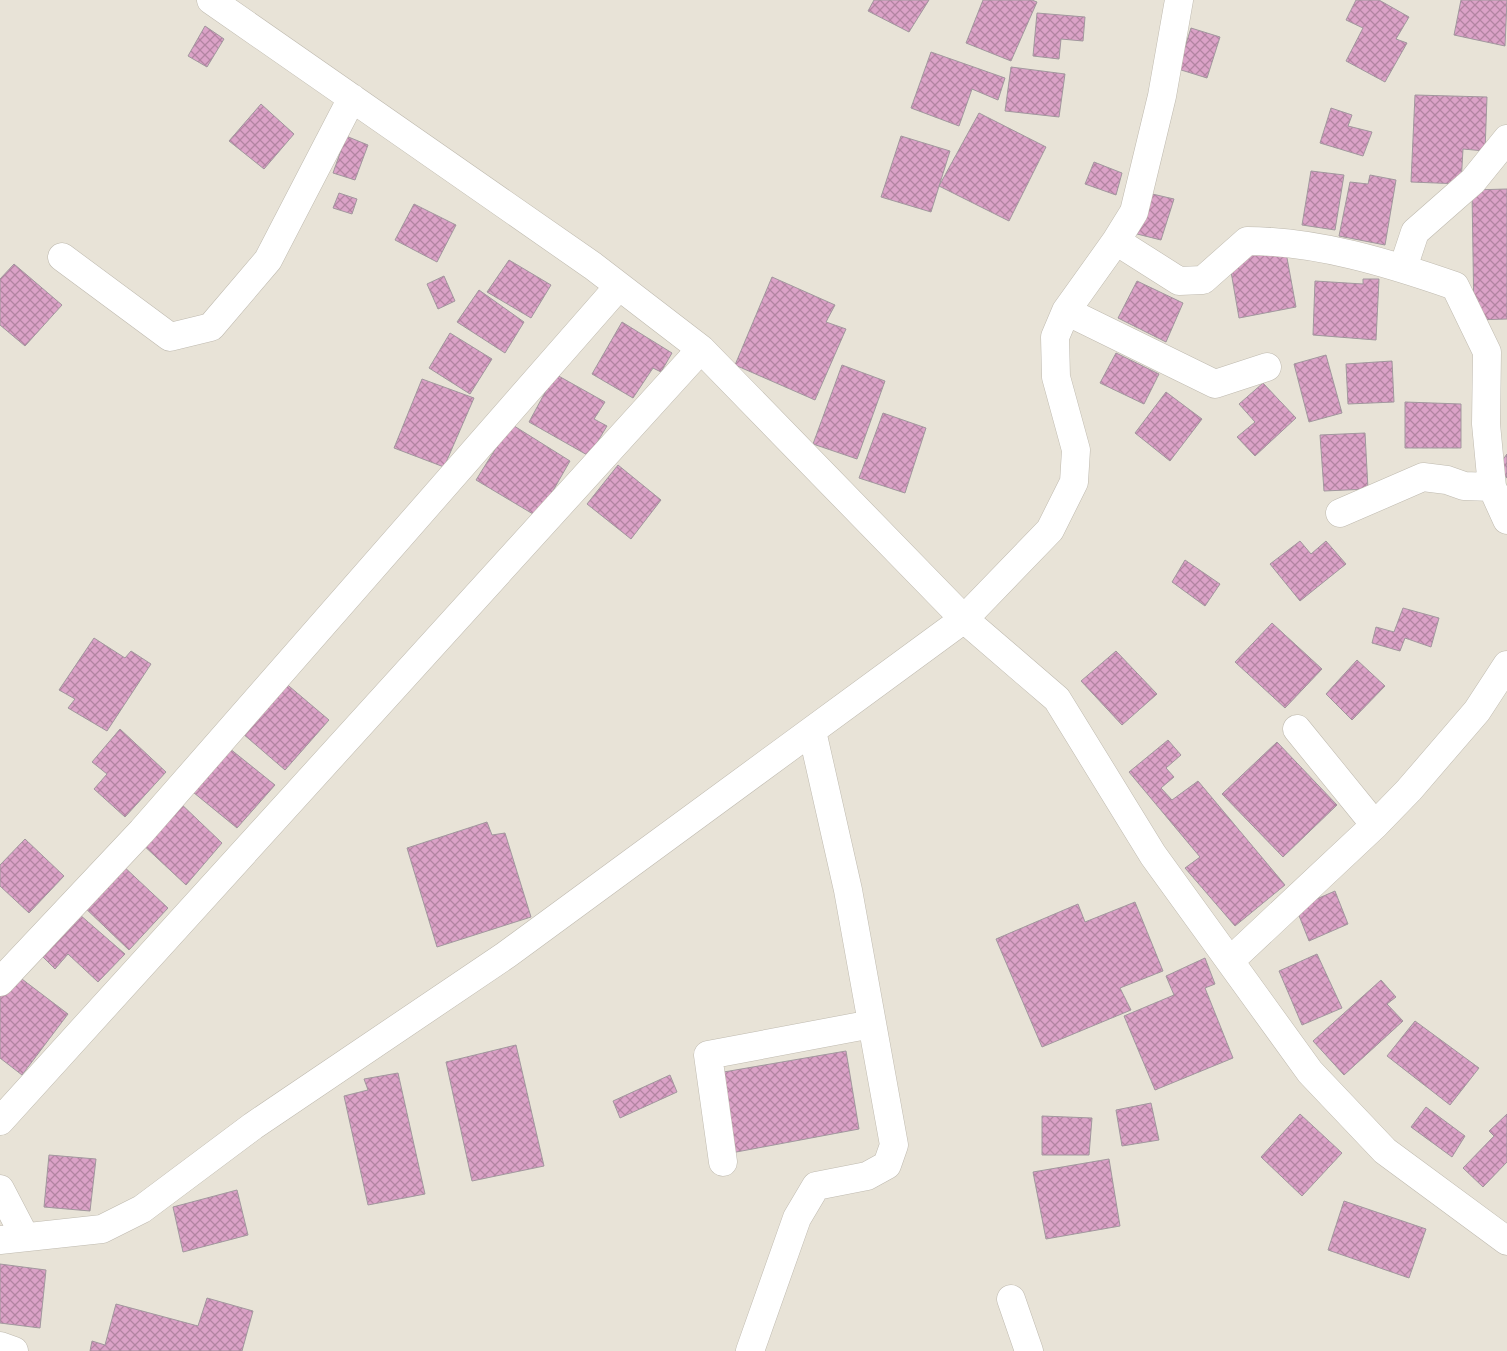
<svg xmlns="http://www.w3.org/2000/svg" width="1507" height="1351" font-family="'Exo 2',sans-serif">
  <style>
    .building { fill: url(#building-cross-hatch); stroke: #a2979e }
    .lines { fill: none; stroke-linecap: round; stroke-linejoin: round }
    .minor-casing { stroke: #bfbaaf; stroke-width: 29 }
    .minor { stroke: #fff; stroke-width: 28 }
  </style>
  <defs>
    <pattern id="building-cross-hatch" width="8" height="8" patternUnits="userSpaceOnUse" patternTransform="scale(1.25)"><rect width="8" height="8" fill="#dba2c7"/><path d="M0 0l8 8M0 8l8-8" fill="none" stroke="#b284a1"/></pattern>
  </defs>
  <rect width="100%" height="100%" fill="#e8e3d7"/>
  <path class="building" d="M874 0H929L909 32 868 11Z
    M983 0H1032L1037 2 1011 61 966 43Z
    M1356 0H1379L1409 17 1396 39 1407 43 1385 82 1346 61 1363 28 1346 20Z
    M1461 0H1507L1505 46 1454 35Z
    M1037 13 1085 17 1083 41 1061 39 1059 59 1033 56Z
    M205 26 224 39 207 67 188 56Z
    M1191 28 1220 37 1207 78 1178 69Z
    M931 52 1005 78 998 100 972 89 959 126 911 108Z
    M1011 67 1065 74 1059 117 1005 111Z
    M1415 95 1487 97 1485 151 1463 149 1461 184 1411 182Z
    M261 104 294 134 264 169 229 141Z
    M1331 108 1352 115 1348 126 1372 132 1363 156 1320 143Z
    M979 113 1046 147 1009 221 939 186Z
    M346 136 368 145 355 180 333 173Z
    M901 136 950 151 931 212 881 197Z
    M1094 162 1122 173 1116 195 1085 184Z
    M1311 171 1344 175 1335 230 1302 225Z
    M1370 175 1396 180 1385 245 1339 236 1350 182 1368 184Z
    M1507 189V319L1474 320 1472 190Z
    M339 193 357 199 352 214 333 208Z
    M1148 193 1174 199 1161 240 1137 234Z
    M414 204 456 225 437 262 395 240Z
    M1285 247 1296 307 1239 318 1229 260Z
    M509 260 551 285 531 318 487 292Z
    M14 264 62 305 25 346 0 325V279Z
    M444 276 455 301 438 309 427 284Z
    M772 277 835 305 826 322 846 329 815 400 735 365Z
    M1363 279H1379L1376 340 1313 335 1315 281 1363 284Z
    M1137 281 1183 303 1166 342 1118 318Z
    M479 290 524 322 505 353 457 322Z
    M622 322 672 353 661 372 653 368 633 398 592 374Z
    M450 333 492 359 470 394 429 368Z
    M1116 353 1159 374 1144 404 1100 383Z
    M1326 355 1342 413 1309 422 1294 364Z
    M1392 361 1394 402 1348 404 1346 364Z
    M842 365 885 381 857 459 813 444Z
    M555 374 605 402 594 419 607 426 589 456 529 422Z
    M422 379 474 398 444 467 394 448Z
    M1263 383 1296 418 1255 456 1237 437 1255 422 1239 404Z
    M1166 392 1202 419 1170 461 1135 433Z
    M1405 402 1461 404V448H1405Z
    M883 413 926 428 905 493 859 478Z
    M511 424 570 461 538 517 476 480Z
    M1365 433 1368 489 1324 491 1320 435Z
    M1507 454V478L1496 469Z
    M618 465 661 500 631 539 587 504Z
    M1300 541 1311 554 1326 541 1346 564 1300 601 1270 564Z
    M1185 560 1220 584 1205 606 1172 582Z
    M1403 608 1439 618 1431 647 1405 638 1400 651 1372 643 1376 627 1394 632Z
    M1272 623 1322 669 1285 708 1235 662Z
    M94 638 125 658 131 651 151 664 107 731 68 708 75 699 59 690Z
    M1116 651 1157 694 1122 725 1081 681Z
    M1357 660 1385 686 1352 720 1326 694Z
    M283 681 329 720 285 770 242 733Z
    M120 729 166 772 125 817 94 789 107 774 92 762Z
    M1168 740 1181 755 1166 768 1174 777 1161 788 1172 800 1198 781 1285 885 1235 926 1185 868 1200 857 1129 772Z
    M1277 742 1337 805 1283 857 1222 794Z
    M224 744 275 785 237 828 188 788Z
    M177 800 222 843 186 885 140 842Z
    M487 822 492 835 505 833 531 917 437 947 407 848Z
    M25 839 64 876 29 913 0 886V865Z
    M120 863 168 908 129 950 81 904Z
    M1335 891 1348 924 1309 941 1296 908Z
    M1135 902 1163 971 1120 988 1131 1010 1042 1047 996 939 1078 904 1085 922Z
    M72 908 125 954 98 982 68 954 55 969 36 950Z
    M1317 954 1342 1008 1302 1025 1279 971Z
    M1205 958 1215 984 1205 988 1233 1058 1155 1090 1124 1016 1174 995 1166 976Z
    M14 973 68 1014 22 1075 0 1058V991Z
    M1381 980 1396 997 1387 1004 1403 1021 1344 1075 1313 1041Z
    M1415 1021 1479 1068 1450 1105 1387 1056Z
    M516 1045 544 1166 472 1181 446 1062Z
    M846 1051 859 1129 731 1153 718 1073Z
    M398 1073 425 1194 368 1205 344 1096 368 1090 364 1079Z
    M670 1075 677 1092 620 1118 613 1101Z
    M1151 1103 1159 1140 1122 1146 1116 1110Z
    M1426 1107 1465 1136 1452 1157 1411 1127Z
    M1300 1114 1342 1153 1302 1196 1261 1157Z
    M1507 1114V1162L1483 1187 1463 1168 1494 1136 1489 1131Z
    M1042 1116 1092 1118 1089 1155H1042Z
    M49 1155 96 1159 90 1211 44 1207Z
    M1109 1159 1120 1226 1046 1239 1033 1172Z
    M237 1190 248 1235 183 1252 173 1207Z
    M1344 1201 1426 1229 1409 1278 1328 1250Z
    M0 1264 46 1270 40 1328 0 1323Z
    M207 1298 253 1311 242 1351H90L92 1341 105 1345 116 1304 198 1326Z"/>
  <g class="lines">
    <g class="minor-casing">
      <path id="minor" d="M211 0 593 266 701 349 964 619 1057 699 1153 855 1310 1072 1385 1151 1507 1241
        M1116 241 1179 281 1203 280 1247 241C1317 241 1389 263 1455 286L1487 352 1486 424 1492 487 1507 520
        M62 257 170 337 211 327 268 260 352 98
        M1403 268 1415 232 1473 181 1507 139
        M1066 311 1215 384 1267 367
        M1340 513 1423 477 1447 480 1464 486 1492 487
        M1297 729 1375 825
        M1231 960 1375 825 1409 790 1477 711 1507 665
        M0 982 142 831 619 286
        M0 1121 701 349
        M723 1162 708 1055 872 1024
        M0 1189 25 1237
        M0 1240 102 1229 142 1209 253 1126 506 955 964 619 1050 530 1074 482 1076 450 1056 377 1055 337 1066 311 1116 241 1134 212 1162 96 1179 0
        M1011 1299 1029 1351
        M0 1346 14 1351
        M750 1351 797 1218 816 1186 867 1176 887 1165 894 1145 848 890 812 731"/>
    </g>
    <use href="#minor" class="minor"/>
  </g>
</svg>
